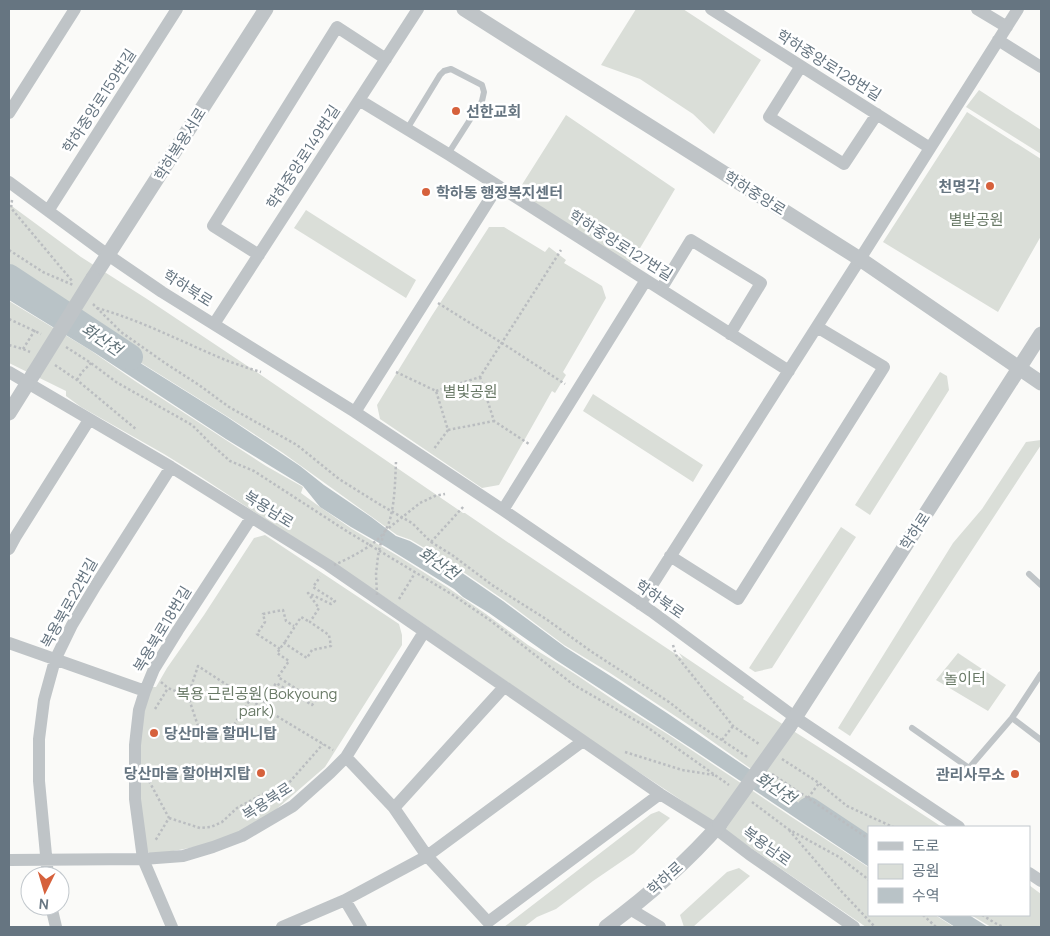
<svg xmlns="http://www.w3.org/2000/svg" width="1050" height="936" font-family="Manrope,'Noto Sans KR',sans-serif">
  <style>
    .green { fill: #daded8 }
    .water { fill: #b9c3c7 }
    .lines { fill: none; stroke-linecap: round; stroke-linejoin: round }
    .river { stroke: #b9c3c7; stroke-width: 26 }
    .path { stroke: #babdc0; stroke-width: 2.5; stroke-dasharray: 2.5 2.5; stroke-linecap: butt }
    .service { stroke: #bfc4c7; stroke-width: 6 }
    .minor { stroke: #bfc4c7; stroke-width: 12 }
    .tertiary { stroke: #bfc4c7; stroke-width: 15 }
    .path-bridge { stroke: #babdc0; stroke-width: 2.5; stroke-dasharray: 2.5 2.5; stroke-linecap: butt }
    .tertiary-bridge { stroke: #bfc4c7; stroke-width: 15 }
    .poi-dot { fill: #d6613c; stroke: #fff; stroke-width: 2 }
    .labels { text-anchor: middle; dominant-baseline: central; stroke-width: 5; stroke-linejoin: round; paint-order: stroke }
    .street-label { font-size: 15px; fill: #667581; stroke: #fff }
    .poi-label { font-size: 15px; font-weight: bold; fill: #667581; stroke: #fff; text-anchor: start }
    .park-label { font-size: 15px; fill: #697966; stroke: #fff }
    .water-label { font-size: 16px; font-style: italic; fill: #62737a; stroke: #fff }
  </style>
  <rect width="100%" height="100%" fill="#fafaf8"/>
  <path class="green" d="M636 9H683L761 60 714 134 693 114 640 79 601 65Z
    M979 90 1041 130V154L966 107Z
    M967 112 1041 159V236L998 312 883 242Z
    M566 115 675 189 633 260 626 267 518 191Z
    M9 204 81 257 147 299 261 375 463 513H465L506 541 683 659 679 653 744 697 743 699 853 769 942 827H869V848L799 803 695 729 610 673 564 645 504 600 453 565 411 540 397 535 283 453 228 417 45 303 9 277Z
    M306 210 416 280 406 298 294 228Z
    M489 227H504L545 252 549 247 566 260 564 263 602 286 606 298 563 372 566 375 555 393 552 391 499 485 482 488 380 419 377 405 431 317Z
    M9 301 90 350 135 381 266 466 303 487 301 493 320 507 352 529 398 556 447 587 486 614 528 645 575 674 621 705 669 735 790 816 865 865 869 868V915H935L954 927H866L678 798 604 749 392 602 201 477 164 454 81 407 66 396V391L9 363Z
    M940 372 947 376 949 390 870 515 855 505Z
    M593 394 703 465 693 482 583 411Z
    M1041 440V445L850 736 838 728 953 543 982 509 1026 442Z
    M841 527 856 537 772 668 755 672 749 668Z
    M265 535 399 624 402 635V645L325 767 272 813 238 833 200 846 152 855 143 848 138 791 142 712 151 687H156L167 668 204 615 254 538Z
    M958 653 1006 685 988 711 936 680Z
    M659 811 670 818 634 853 593 881 556 909 537 917 524 927H504L651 814Z
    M739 868 750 876 693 927H684L680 915 727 872Z
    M1029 885 1041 894V927H991L971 915H1029Z"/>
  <path class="water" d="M9 278 47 305 227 417 300 466 324 485 371 517 396 536 410 541 452 566 503 601 565 647 620 682 670 715 799 803 869 850V867L694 750 556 660 489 613 463 597 454 589 386 547 351 527 320 507 303 486 226 439 95 353 9 300Z
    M936 915H969L988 927H955Z"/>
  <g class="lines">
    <path class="river" d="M9 277 130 357
      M809 810 869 850"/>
    <path class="path" d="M12 200 11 208 73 282
      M9 250 43 272 73 285
      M438 303 502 343 565 384
      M93 304 121 332 165 363 199 385 229 407 297 445 339 479 379 504 412 523 431 542 452 555 492 585 546 619 592 652 669 702 696 723 749 758
      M97 308C143 321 184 343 228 361 239 365 250 369 261 372
      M9 319 41 334
      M9 345 23 349 30 352
      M66 347 91 363 116 382 192 425 211 444 230 461 254 471 348 532 453 595 491 621 574 685 647 727 729 785
      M23 349 35 330
      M55 365 77 380 137 430
      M396 372 436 391 448 430 433 450
      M480 377 494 421 529 444
      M77 380 82 372 91 363
      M436 391 480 377 561 250
      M448 430 494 421
      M431 542 464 506
      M399 599 415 573
      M285 642 301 617 310 622
      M673 645 676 655 733 726 759 744
      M280 649 257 634 265 622 263 614 283 610 286 621 294 626
      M161 682 168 688 188 696 202 738 225 739 250 700
      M188 696 198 666 250 700 333 750
      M261 707 276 683 312 705 315 701 278 677 289 661 277 653 284 643 307 658 312 650 331 646 329 635 310 622 319 608 308 593 331 604 335 601 313 587 320 577
      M155 709 168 688
      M722 740 733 726
      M625 752 682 770 714 775
      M782 759 819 783 847 806 893 827
      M772 774 869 839
      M149 781 169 818 155 841
      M808 798 819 783
      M752 802 788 829 839 857 869 880
      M169 818 200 828 211 827 222 822 237 808 263 794 287 785 323 744
      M789 830 842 892 875 927
      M923 915 936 927
      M982 915 995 923 1003 927"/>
    <path class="service" d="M407 129 440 75 444 71 451 69 482 85 484 92 482 101 448 154
      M1029 574 1041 585
      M1012 718 1041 740
      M912 728 969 768 1012 718 1041 674"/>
    <path class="minor" d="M711 9 930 148
      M977 9 1007 27
      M998 40 1041 67
      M801 66 769 117 844 164 877 114
      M359 100 448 154 789 371
      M9 113 75 9
      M9 182 108 255 162 292 355 412 503 510 651 611 796 718 959 827
      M48 211 177 9
      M259 255 213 226 337 27 386 59
      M661 289 691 240 761 283 730 334
      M214 324 418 9
      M9 372 171 467 328 565 660 794 716 829 749 854 854 927
      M355 412 498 186
      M503 510 646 280
      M9 549 16 536 89 420
      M670 556 738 599 884 367 817 327
      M640 604 860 259 1018 9
      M9 643 145 691
      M346 757 394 808 427 856 488 922 660 794
      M394 808 504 687
      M9 860 143 859 183 856 213 847 242 836 293 806 330 773 346 757 424 632
      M1029 873 1041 881
      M48 876 39 781V739L44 700 55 660 72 625 96 585 171 467
      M345 900 361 927
      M51 906 56 927
      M630 909 660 927
      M172 927 143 859 135 799V745L139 710 145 691 154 669 178 630 251 518
      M282 927 345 900 427 856 583 741"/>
    <path class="tertiary" d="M464 9 860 259 1041 383
      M93 278 266 9
      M9 413 34 373
      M789 727 1041 334
      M606 927C645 898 688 861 720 824"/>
    <path class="path-bridge" d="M334 565C350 558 376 545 385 531 395 515 395 481 396 462
      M377 595 376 574 378 556 380 546 385 531 420 503 435 496 445 494"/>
    <path class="tertiary-bridge" d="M34 373 93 278
      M720 824 789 727"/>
  </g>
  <g class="poi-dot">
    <circle cx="456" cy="111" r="5"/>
    <circle cx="990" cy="186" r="5"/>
    <circle cx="426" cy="192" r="5"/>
    <circle cx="154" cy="733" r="5"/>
    <circle cx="261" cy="773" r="5"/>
    <circle cx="1015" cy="774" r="5"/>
  </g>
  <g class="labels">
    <g class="street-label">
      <text transform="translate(829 65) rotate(32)">학하중앙로128번길</text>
      <text transform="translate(99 101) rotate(-57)">학하중앙로159번길</text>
      <text transform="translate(180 144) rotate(-58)">학하복용서로</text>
      <text transform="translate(303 157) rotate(-57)">학하중앙로149번길</text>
      <text transform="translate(755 193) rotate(32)">학하중앙로</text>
      <text transform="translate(621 245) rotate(32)">학하중앙로127번길</text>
      <text transform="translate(188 288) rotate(32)">학하북로</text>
      <text transform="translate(269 509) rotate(32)">복용남로</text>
      <text transform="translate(915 531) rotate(-57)">학하로</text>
      <text transform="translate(660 599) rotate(35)">학하북로</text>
      <text transform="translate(69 603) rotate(-61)">복용북로22번길</text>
      <text transform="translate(162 629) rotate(-59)">복용북로18번길</text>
      <text transform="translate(267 801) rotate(-33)">복용북로</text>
      <text transform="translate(767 846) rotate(36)">복용남로</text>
      <text transform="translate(665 878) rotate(-42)">학하로</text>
    </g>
    <g class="poi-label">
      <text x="466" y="111">선한교회</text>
      <text x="980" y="186" text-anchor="end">천명각</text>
      <text x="436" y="192">학하동 행정복지센터</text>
      <text x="164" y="733">당산마을 할머니탑</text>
      <text x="251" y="773" text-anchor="end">당산마을 할아버지탑</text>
      <text x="1005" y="774" text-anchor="end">관리사무소</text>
    </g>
    <g class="park-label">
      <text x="976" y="219">별밭공원</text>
      <text x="470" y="391">별빛공원</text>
      <text x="965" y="678">놀이터</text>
      <text x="257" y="693">복용 근린공원(Bokyoung<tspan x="257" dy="17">park)</tspan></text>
    </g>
    <g class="water-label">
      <text transform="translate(102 339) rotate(34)">화산천</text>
      <text transform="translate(439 563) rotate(34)">화산천</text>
      <text transform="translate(776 788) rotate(34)">화산천</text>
    </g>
  </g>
  <rect width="1050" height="936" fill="none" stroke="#667581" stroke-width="20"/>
  <rect x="868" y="826" width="162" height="90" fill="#ffffff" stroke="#c2c8cd"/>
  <rect x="878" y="842" width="25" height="8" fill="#bfc4c7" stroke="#c2c8cd"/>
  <text x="912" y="851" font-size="15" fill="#667581">도로</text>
  <rect x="878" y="864" width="25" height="15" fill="#daded8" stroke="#c2c8cd"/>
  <text x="912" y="876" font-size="15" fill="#667581">공원</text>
  <rect x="878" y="888" width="25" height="15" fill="#b9c3c7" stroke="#c2c8cd"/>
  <text x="912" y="901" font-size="15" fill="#667581">수역</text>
  <g transform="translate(45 891) rotate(185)"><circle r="24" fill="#ffffff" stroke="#c2c8cd"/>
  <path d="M0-4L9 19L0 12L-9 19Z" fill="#d6613c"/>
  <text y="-8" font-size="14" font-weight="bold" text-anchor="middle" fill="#667581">N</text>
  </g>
</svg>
